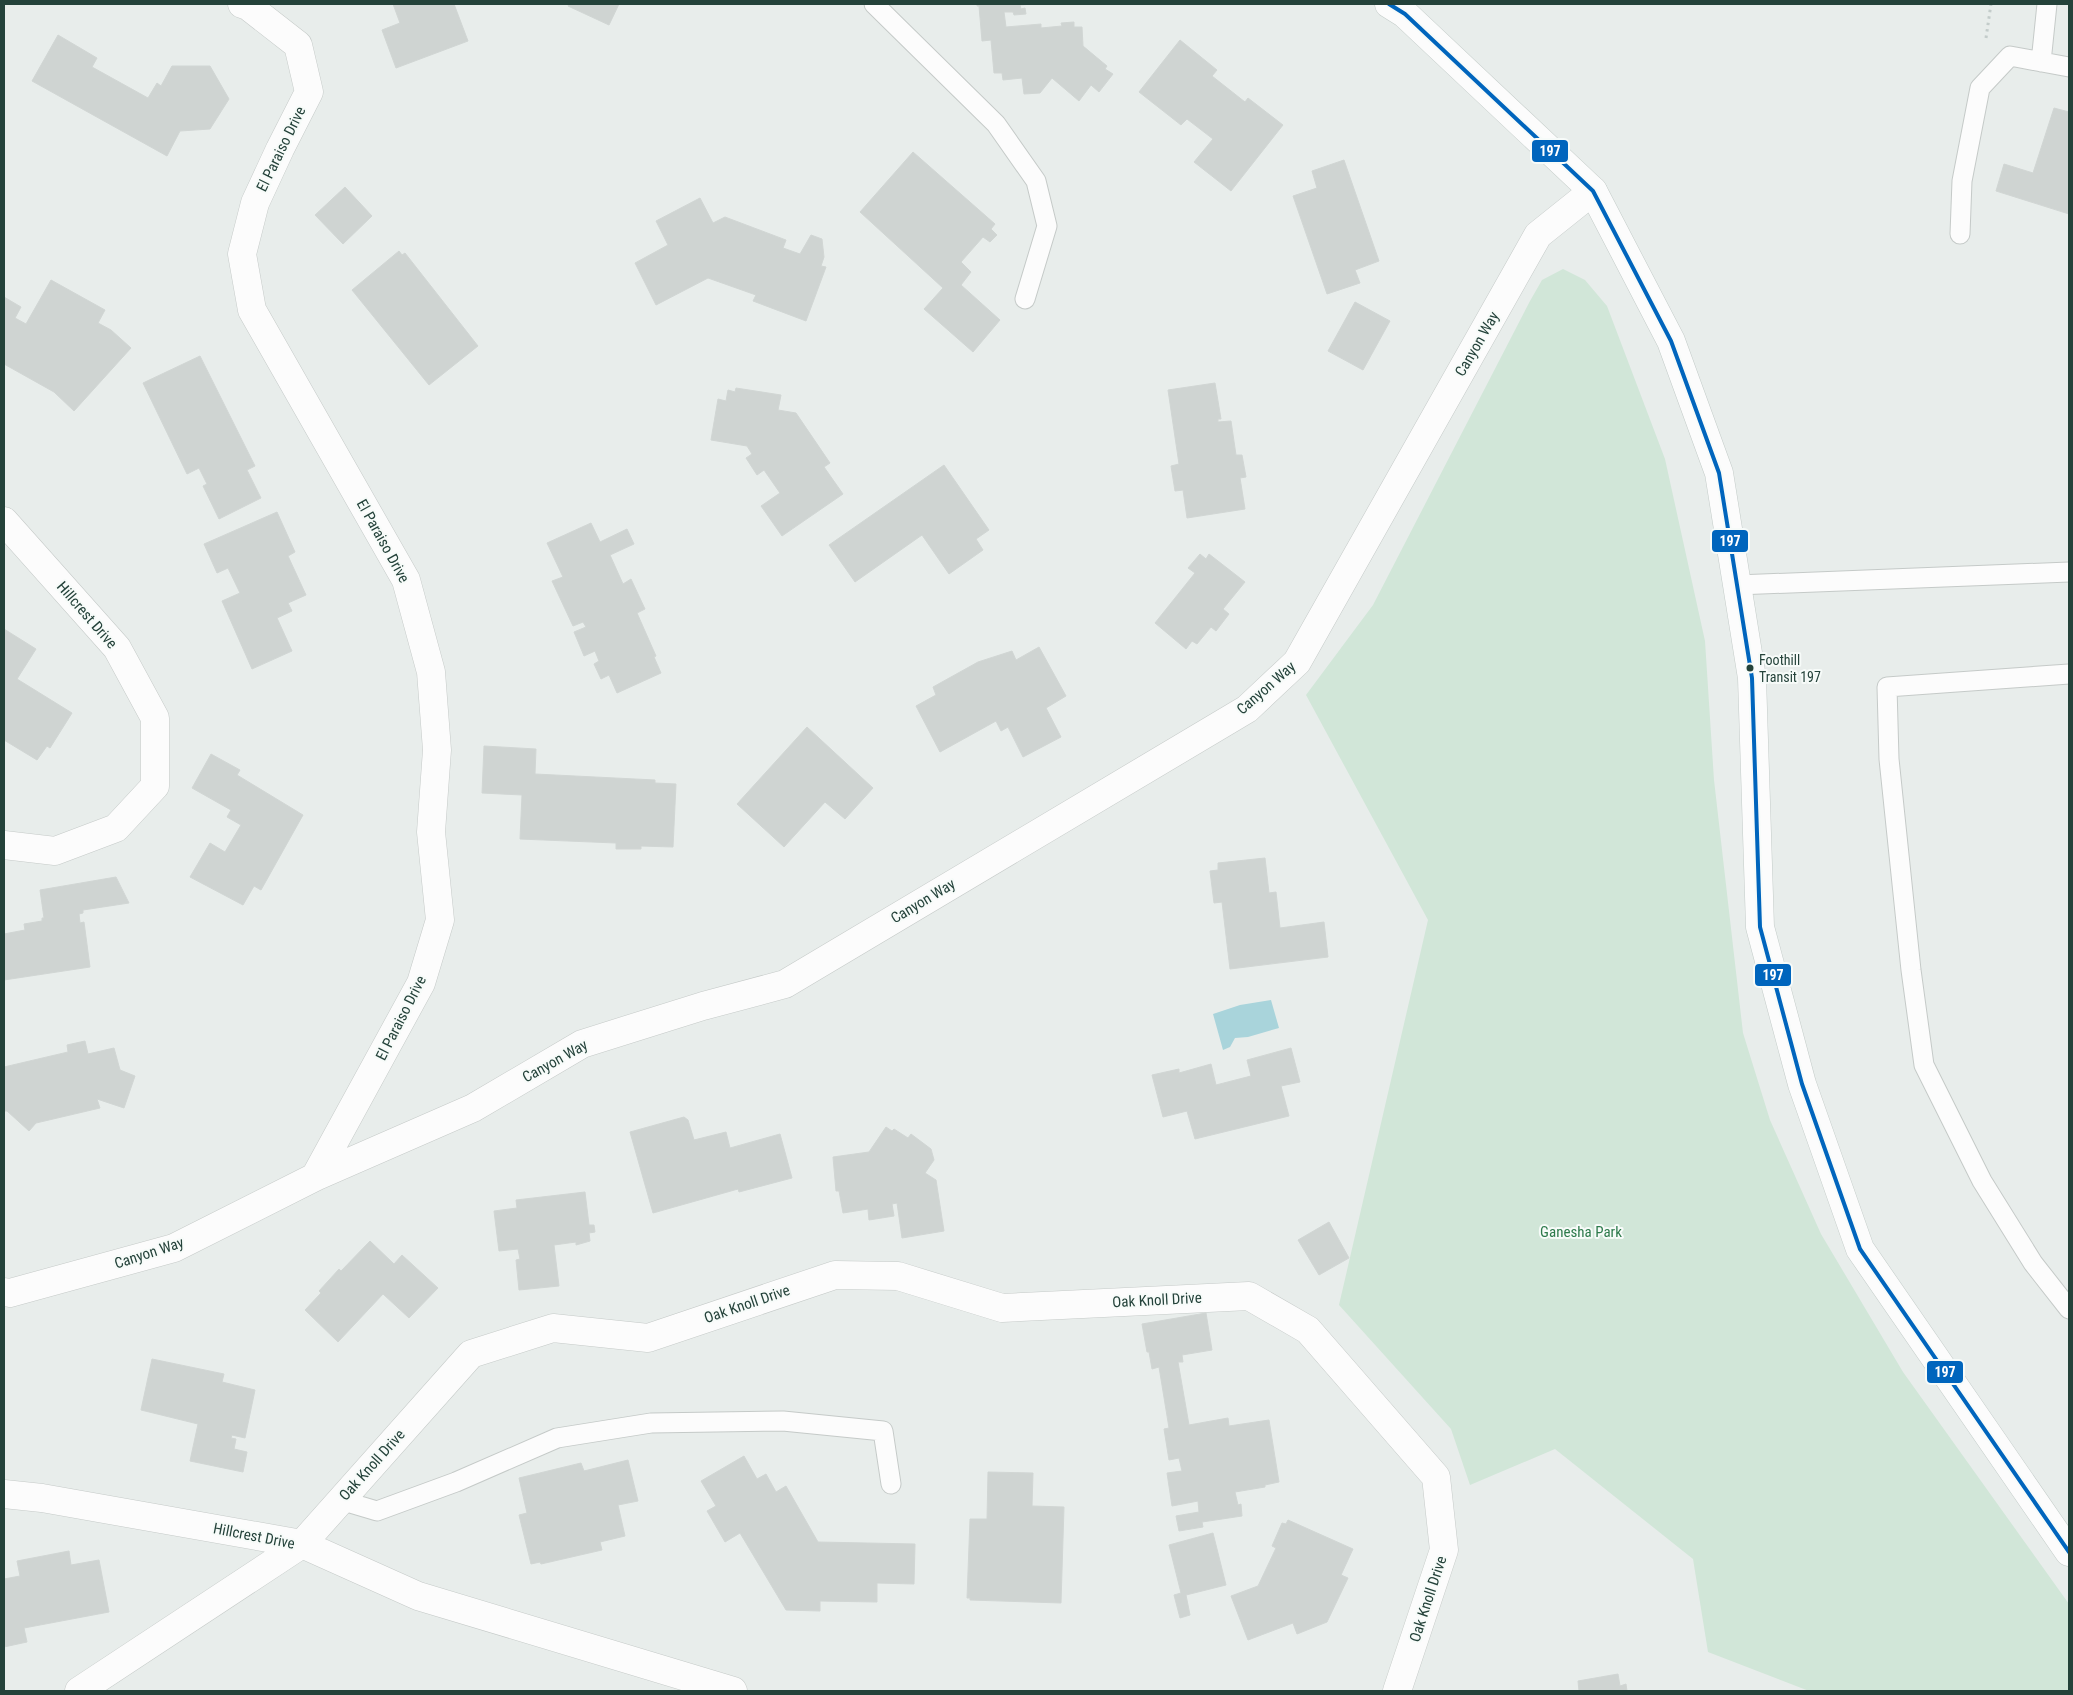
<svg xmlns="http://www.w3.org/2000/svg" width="2073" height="1695" font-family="'Roboto Condensed',sans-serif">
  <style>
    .green { fill: #d1e6d8 }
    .water { fill: #a9d4db }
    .building { fill: #cfd4d2; stroke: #d1d6d4 }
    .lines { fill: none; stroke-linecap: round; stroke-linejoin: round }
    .lane-casing { stroke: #c5cac8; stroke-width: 21 }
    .street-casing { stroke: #c5cac8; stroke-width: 29 }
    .secondary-casing { stroke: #c3cbc8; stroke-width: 29 }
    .path { stroke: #c3ccca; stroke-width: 3; stroke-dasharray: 2.5 4; stroke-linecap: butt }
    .lane { stroke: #fcfcfc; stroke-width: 19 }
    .street { stroke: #fcfcfc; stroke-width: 28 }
    .secondary { stroke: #fcfcfc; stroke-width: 28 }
    .bus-1-casing { stroke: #f7fbf9; stroke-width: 8 }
    .bus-1 { stroke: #0065bd; stroke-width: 4 }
    .bus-dot { fill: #24423a; stroke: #f7fbf9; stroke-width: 2 }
    .labels { text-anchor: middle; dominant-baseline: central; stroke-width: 4; stroke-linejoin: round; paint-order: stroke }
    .bus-label { font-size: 14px; fill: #24423a; stroke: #f7fbf9; text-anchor: start }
    .street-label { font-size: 15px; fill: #24423a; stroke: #f7fbf9 }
    .park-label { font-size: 15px; fill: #2d7a4b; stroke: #f7fbf9 }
    .line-badge { stroke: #f7fbf9; stroke-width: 2 }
    .badge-label { font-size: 14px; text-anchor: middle; font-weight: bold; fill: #fff }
  </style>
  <rect width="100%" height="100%" fill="#e8edeb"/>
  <path class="green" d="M1563 269 1585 280 1607 306 1665 459 1705 641 1714 780 1743 1033 1770 1120 1821 1234 1903 1372 2069 1604V1691H1809L1708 1652 1693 1559 1555 1449 1470 1485 1451 1429 1339 1305 1428 920 1306 695 1373 605 1530 301 1542 280Z"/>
  <path class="water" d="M1271 1000 1279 1028 1248 1037 1235 1038 1230 1047 1223 1050 1213 1014 1240 1005Z"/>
  <path class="building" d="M393 4H454L468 41 396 68 382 30 400 23Z
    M569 4H619L609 25 568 6Z
    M977 4H1033L1020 5 1021 9 1025 8 1026 14 1014 15 1013 12H1004L1006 27 1041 24V28L1062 26 1061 23 1074 22V27H1082L1083 46 1107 66 1105 69 1113 74 1099 92 1091 85 1079 101 1052 78 1040 93 1024 94 1022 78 1003 80 1002 73H994L991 40 982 41 979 6H977Z
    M58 35 97 58 92 67 148 98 157 83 161 86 172 66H210L229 99 210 129 180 131 167 156 32 81Z
    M1180 40 1217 70 1212 76 1245 102 1248 98 1283 125 1231 191 1194 162 1213 139 1187 119 1181 125 1139 92Z
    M2054 108 2069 112V214L1996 191 2004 164 2033 173Z
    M913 152 995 224 991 229 997 235 990 242 983 237 961 262 971 272 961 285 1000 320 973 352 924 309 943 288 860 212Z
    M1344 160 1379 261 1355 270 1360 283 1327 294 1293 196 1317 188 1312 171Z
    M345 187 372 216 343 244 315 215Z
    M700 198 713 223 725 217 786 240 783 248 800 254 811 235 822 239 824 257 821 266 826 267 806 321 753 301 756 295 708 278 656 305 635 263 668 245 656 221Z
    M399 251 402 255 405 253 478 346 429 385 352 290Z
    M51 280 105 310 98 323 111 330 131 348 74 411 54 392 4 364V297L21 307 15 318 26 324Z
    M1355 302 1390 321 1363 370 1328 351Z
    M200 356 255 466 247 470 261 498 219 519 203 486 207 484 199 468 187 474 143 383Z
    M1215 383 1221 419H1218V422L1231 421 1236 455H1242L1246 477 1240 478 1245 509 1187 518 1183 490 1175 491 1171 466 1179 464 1168 390Z
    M736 388 781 395 778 410 796 413 830 463 824 467 843 494 782 536 761 506 780 493 764 470 757 475 746 458 752 454 747 446 711 440 718 399 726 401 728 390 735 392Z
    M944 465 989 530 976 539 983 550 949 574 922 535 855 582 829 545Z
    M277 512 295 552 288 556 306 595 288 603 292 611 277 618 292 651 252 669 222 601 240 593 228 568 217 573 204 544Z
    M591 523 600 542 627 529 634 544 610 555 623 584 631 579 645 609 637 613 656 656 654 657 661 673 617 693 609 675 601 679 594 664 599 661 595 651 584 656 574 632 586 627 583 622 573 626 552 581 563 577 547 543Z
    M1200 554 1206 559 1209 554 1245 582 1223 609 1229 614 1216 631 1211 627 1197 644 1192 641 1186 649 1155 623 1195 573 1188 568Z
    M4 629 36 649 17 679 72 713 50 748 47 746 37 760 4 740Z
    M1039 647 1066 696 1046 708 1061 737 1023 757 1008 727 1001 731 996 721 940 752 916 706 936 695 933 687 978 662 1012 651 1016 660Z
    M807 727 873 788 845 819 825 802 784 847 737 804Z
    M484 746 536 749 535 774 655 780V783L676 784 673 847 641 846V849H616V843L520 839 522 795 482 793Z
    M211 754 240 770 237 775 303 815 261 890 254 886 243 905 190 877 210 843 225 852 241 825 227 817 231 810 192 788Z
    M1265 858 1269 893 1276 892 1280 928 1324 922 1328 957 1230 969 1222 902 1214 903 1210 871 1218 870V863Z
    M116 877 129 903 83 910V913L79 914 80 923 84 922 90 967 4 980V934L25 930 24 924 42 921V918H44L40 890Z
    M85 1041 88 1054 114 1048 120 1070 135 1076 124 1108 97 1099 100 1108 36 1123 29 1131 7 1111H4V1067L68 1052 67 1045Z
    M1291 1048 1300 1082 1281 1086 1289 1116 1195 1139 1187 1111 1163 1117 1152 1075 1179 1069V1073L1211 1064 1216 1085 1251 1076 1247 1060Z
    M684 1117 688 1120 694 1140 726 1132 730 1148 780 1134 792 1178 739 1192 738 1189 653 1213 630 1132Z
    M886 1127 892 1131 894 1129 908 1138 911 1134 931 1149 934 1160 925 1173 936 1180 944 1231 902 1238 897 1203 892 1204 894 1216 869 1220 868 1209 843 1213 839 1191H836L833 1157 869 1152Z
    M585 1192 589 1225H594L595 1232 589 1233 590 1241 576 1245V1242L554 1245 559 1286 519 1290 516 1260 520 1259 518 1249 499 1251 494 1211 517 1208 516 1200Z
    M1329 1222 1349 1258 1319 1275 1298 1240Z
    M370 1241 394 1264 402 1255 438 1288 409 1318 383 1294 338 1342 305 1310 321 1293 319 1291 339 1269 341 1271Z
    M1206 1313 1212 1350 1182 1355 1183 1362H1178L1189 1425 1228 1418 1229 1426 1269 1420 1279 1482 1265 1485V1487L1235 1492 1238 1505 1241 1504 1242 1516 1202 1522 1203 1527 1179 1531 1176 1516 1199 1512 1198 1501 1172 1506 1167 1473 1182 1471 1179 1458 1169 1460 1164 1429 1169 1428 1159 1367 1152 1369 1149 1352H1147L1142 1324Z
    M152 1359 224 1374 222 1382 255 1390 245 1438 232 1435 231 1438 236 1439 234 1449 247 1452 243 1472 190 1461 198 1424 141 1410Z
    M744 1456 757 1479 766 1474 776 1492 786 1486 818 1542 915 1544 914 1584 877 1583V1602L820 1601V1611L786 1610 740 1533 725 1542 707 1511 716 1506 701 1481Z
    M628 1460 638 1501 618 1505 625 1536 600 1542 602 1550 541 1564 540 1562 531 1564 519 1515 527 1513 519 1478 581 1463 584 1471Z
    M988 1472 1033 1473 1032 1506 1064 1507 1061 1603 970 1600V1598H967L970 1519H987Z
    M1288 1520 1353 1549 1341 1575 1348 1578 1327 1622 1297 1634 1293 1623 1248 1640 1231 1596 1258 1586 1276 1548 1272 1546 1282 1523 1286 1524Z
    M1213 1533 1226 1585 1186 1595 1190 1615 1180 1618 1174 1595 1181 1593 1169 1545Z
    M69 1551 71 1565 99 1560 109 1612 24 1628 27 1642 4 1647V1579L20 1576 17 1561Z
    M1618 1674 1620 1686 1626 1684 1627 1691H1579L1578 1681Z"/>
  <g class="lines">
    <g class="lane-casing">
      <path id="lane" d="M874 4 996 124 1036 181 1047 226 1025 299
        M2041 62 2047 4
        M1960 234 1962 181 1980 88 2010 56 2069 67
        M1737 585 2069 572
        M2069 674 1887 687 1889 759 1911 970 1924 1065 1982 1181 2033 1263 2069 1309
        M340 1500 377 1511 456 1482 557 1438 651 1423 783 1421 883 1431 891 1484"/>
    </g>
    <g class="street-casing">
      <path id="street" d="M242 4 248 6 298 45 309 92 280 149 255 203 242 254 252 310 406 580 431 672 437 750 431 832 440 920 421 983 315 1177
        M4 521 117 648 155 718V786L116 828 55 851 4 845
        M4 1292 10 1293 174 1248 315 1177 473 1108 582 1044 703 1006 785 984 1247 709 1297 662 1538 235 1593 191
        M4 1494 42 1498 302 1544
        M79 1691 302 1544
        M733 1691 418 1596 302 1544 471 1354 553 1328 648 1338 835 1275 898 1276 1002 1308 1249 1296 1308 1330 1436 1477 1444 1550 1397 1691"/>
    </g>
    <g class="secondary-casing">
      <path id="secondary" d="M1389 4 1405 14 1593 191 1671 341 1719 473 1752 678 1760 927 1802 1084 1860 1249 2069 1552"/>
    </g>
    <path class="path" d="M1986 38 1991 4"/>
    <use href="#lane" class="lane"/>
    <use href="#street" class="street"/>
    <use href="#secondary" class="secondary"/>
    <g class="bus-1-casing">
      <path id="bus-1" d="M1389 4 1405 14 1593 191 1671 341 1719 473 1752 678 1760 927 1802 1084 1860 1249 2069 1552"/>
    </g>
    <use href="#bus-1" class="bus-1"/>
  </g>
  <circle class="bus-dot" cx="1750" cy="668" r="4.5"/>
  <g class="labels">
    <g class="bus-label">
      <text x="1759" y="660">Foothill<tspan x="1759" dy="17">Transit 197</tspan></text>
    </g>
    <g class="street-label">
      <text transform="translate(281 149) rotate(-64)">El Paraiso Drive</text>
      <text transform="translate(1477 344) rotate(-60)">Canyon Way</text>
      <text transform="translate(383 541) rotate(61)">El Paraiso Drive</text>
      <text transform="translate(87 615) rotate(49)">Hillcrest Drive</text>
      <text transform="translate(1266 688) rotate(-41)">Canyon Way</text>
      <text transform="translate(923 901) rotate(-31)">Canyon Way</text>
      <text transform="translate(401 1018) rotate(-63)">El Paraiso Drive</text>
      <text transform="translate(555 1061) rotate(-29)">Canyon Way</text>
      <text transform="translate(149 1253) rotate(-18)">Canyon Way</text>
      <text transform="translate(1157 1300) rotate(-3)">Oak Knoll Drive</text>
      <text transform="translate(747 1304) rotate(-19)">Oak Knoll Drive</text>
      <text transform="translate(372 1465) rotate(-48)">Oak Knoll Drive</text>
      <text transform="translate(254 1536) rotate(11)">Hillcrest Drive</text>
      <text transform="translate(1428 1599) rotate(-72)">Oak Knoll Drive</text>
    </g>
    <g class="park-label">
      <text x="1581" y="1232">Ganesha Park</text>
    </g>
  </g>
  <g class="line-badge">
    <rect x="1531" y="139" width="38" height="24" rx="5" fill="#0065bd"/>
    <rect x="1711" y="529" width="38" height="24" rx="5" fill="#0065bd"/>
    <rect x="1754" y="963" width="38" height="24" rx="5" fill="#0065bd"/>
    <rect x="1926" y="1360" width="38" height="24" rx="5" fill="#0065bd"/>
  </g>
  <g class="badge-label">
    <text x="1550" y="156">197</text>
    <text x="1730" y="546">197</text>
    <text x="1773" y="980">197</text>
    <text x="1945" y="1377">197</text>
  </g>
  <rect width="2073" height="1695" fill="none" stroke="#24423a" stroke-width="10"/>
</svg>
